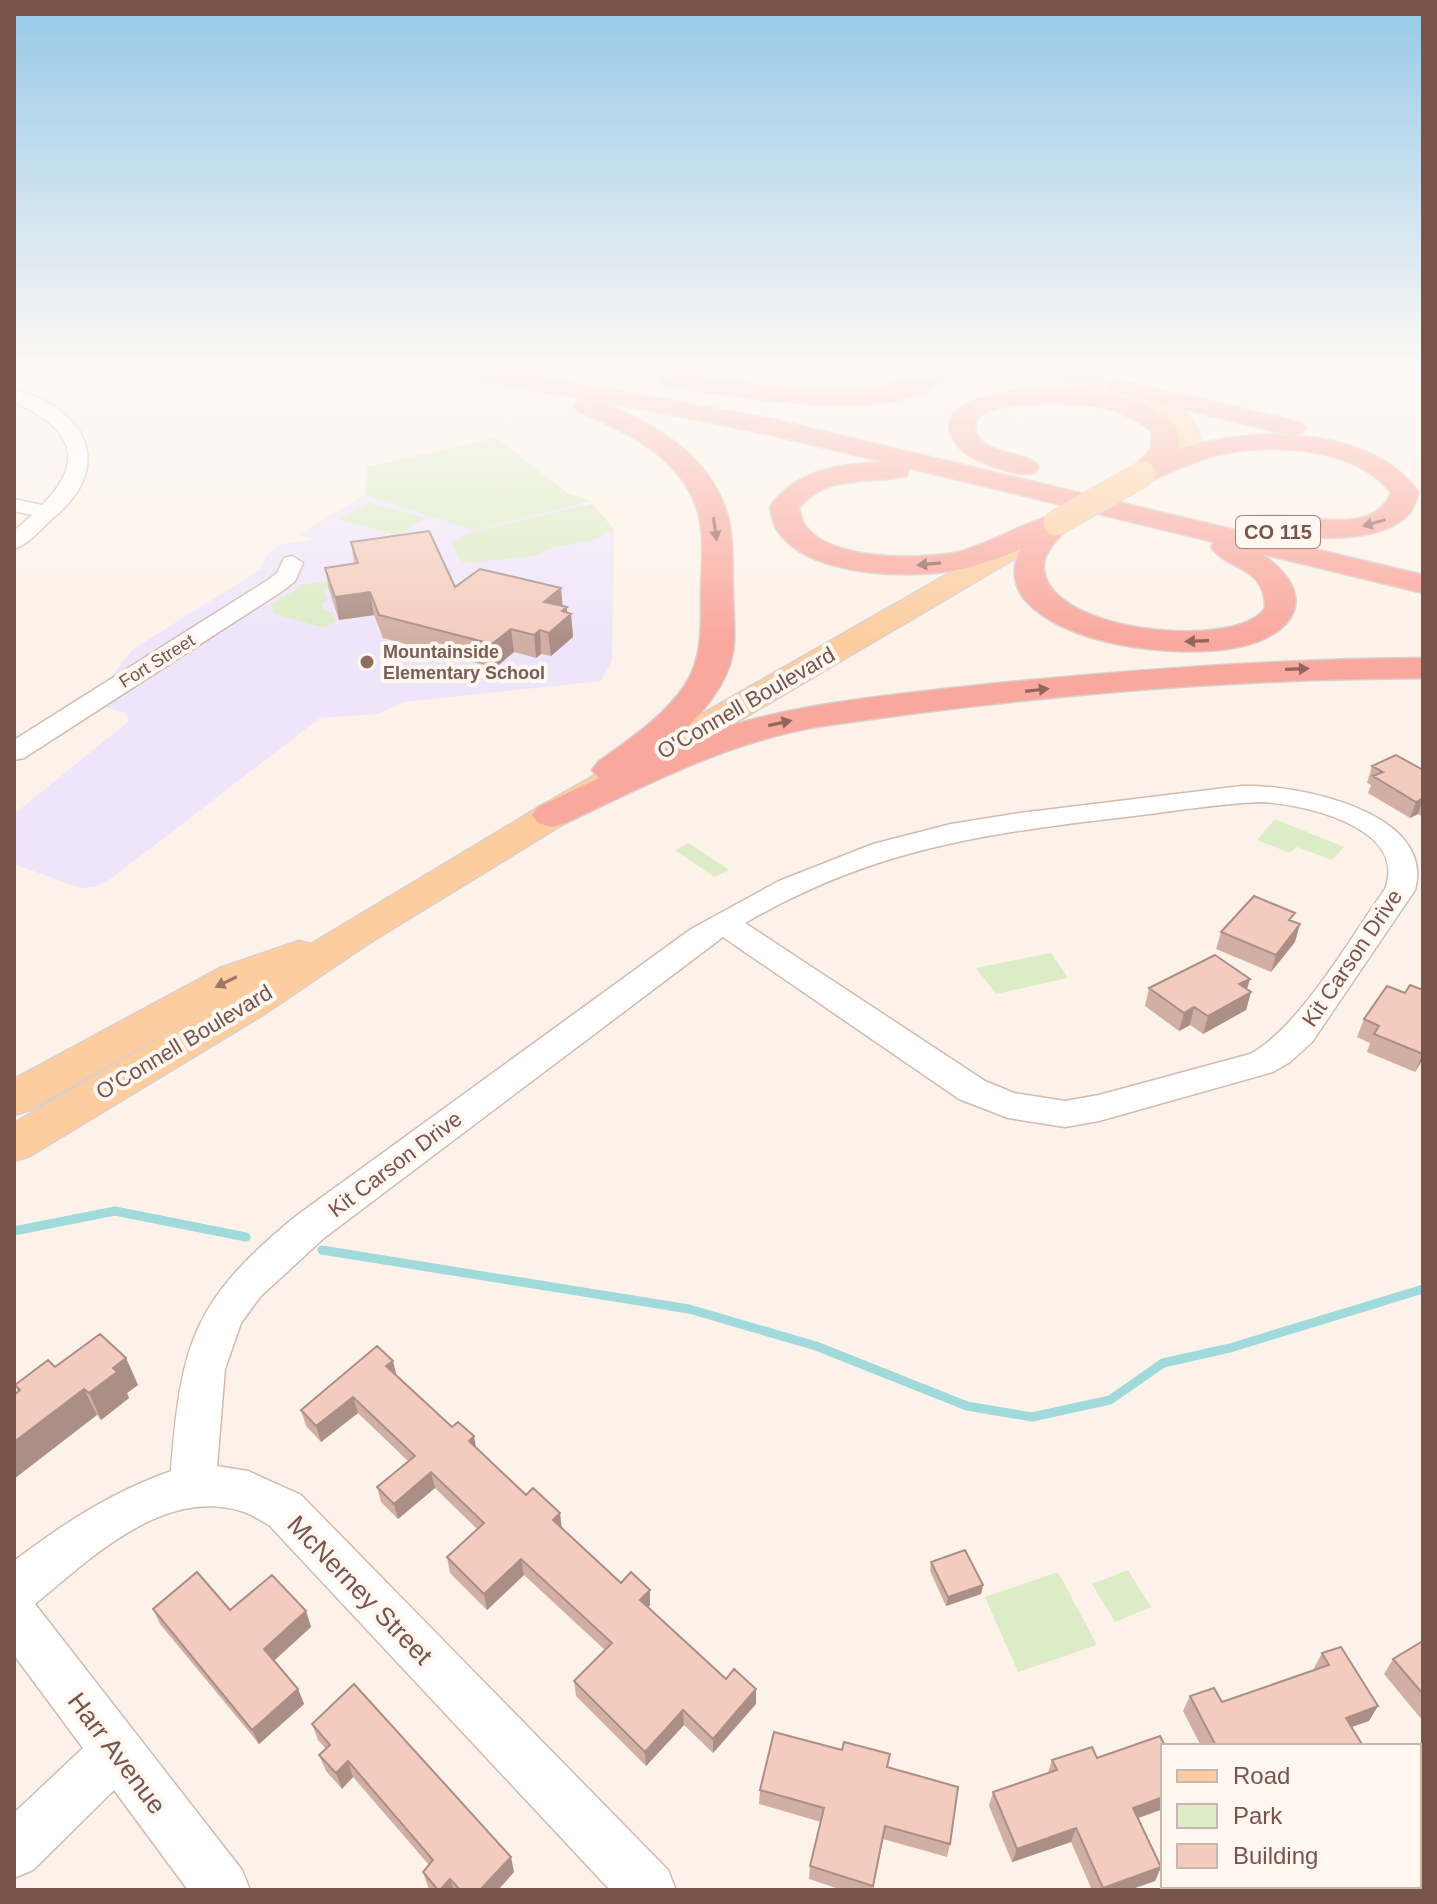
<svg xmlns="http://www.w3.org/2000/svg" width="1437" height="1904" font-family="Arial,sans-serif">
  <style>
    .education { fill: #efe5fa }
    .green { fill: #dbecc6 }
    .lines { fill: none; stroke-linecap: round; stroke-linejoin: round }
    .stream { stroke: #a1dadb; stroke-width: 9 }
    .minor-casing { stroke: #d3bab0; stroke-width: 3 }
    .major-casing { stroke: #d9cfcd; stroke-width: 3 }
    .highway-casing { stroke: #d9cfcd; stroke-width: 3 }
    .minor { fill: #fff; fill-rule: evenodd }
    .major { fill: #fdcda0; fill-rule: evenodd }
    .highway { fill: #f9a89e; fill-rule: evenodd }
    .major-bridge-casing { stroke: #d9cfcd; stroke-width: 27; stroke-linecap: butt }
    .major-bridge { stroke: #fdcda0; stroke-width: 25 }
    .wall { fill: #d2afa4 }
    .shaded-wall { fill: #ab8f86 }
    .building { fill: #f4ccbf; stroke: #ab8f86; stroke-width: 2 }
    .oneway { fill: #93655c }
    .oneway2 { fill: #a17864 }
    .education-dot { fill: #8d6e63; stroke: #fff7f0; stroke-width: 3 }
    .labels { text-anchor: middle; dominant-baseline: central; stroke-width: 8; stroke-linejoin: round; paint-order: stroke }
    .far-education-label { font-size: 18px; font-weight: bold; fill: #785e54; stroke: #fff7f0; text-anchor: start }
    .far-street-label { font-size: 18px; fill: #79544b; stroke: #fff7f0 }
    .shield { fill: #fff7f0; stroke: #a1857c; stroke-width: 2 }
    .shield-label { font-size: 20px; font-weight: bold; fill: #79544b }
    .street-label { font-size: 22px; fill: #79544b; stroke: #fff7f0 }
    .near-street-label { font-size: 26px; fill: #79544b; stroke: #fff7f0 }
  </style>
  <rect width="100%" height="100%" fill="#fdf2e9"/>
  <path class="education" d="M497 438 614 529 612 660 601 681 404 702 377 714 320 718 108 881 94 887 80 888 14 864V814L129 721 126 713 91 703 133 649 261 569 266 556 278 545 315 540 298 535 365 495 367 467Z"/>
  <path class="green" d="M497 438 567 493 590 501 473 530 365 495 369 479 367 467Z
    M369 503 426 518 396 535 339 519Z
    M592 504 614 529 597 539 552 548 533 556 463 563 451 544 470 532Z
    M329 581 330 588 324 590 327 600 322 604 324 610 331 612 335 621 325 628 275 614 271 605 304 584Z
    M1275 819 1344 847 1332 860 1297 847 1290 853 1257 840Z
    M689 843 729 870 714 877 675 850Z
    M1051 953 1068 978 996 994 976 968Z
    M1128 1570 1151 1607 1115 1622 1092 1584Z
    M1058 1572 1097 1645 1018 1672 985 1597Z"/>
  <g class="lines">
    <path class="stream" d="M14 1231 115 1211 246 1237
      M322 1250 689 1309 816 1346 967 1406 1032 1417 1110 1400 1163 1363 1230 1348 1423 1289"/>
    <g class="minor-casing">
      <path id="minor" d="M1101 373H1133L1176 383 1179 387 1168 400 1162 401 1153 396 1158 390 1104 377Z
        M14 390C87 408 116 467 53 518 40 529 30 544 14 549V531L32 515 14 511V499L42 505C90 457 67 426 14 402Z
        M292 556 303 563 295 581 284 590 24 758 14 760V740L268 580 277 573 284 558Z
        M1242 786C1294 784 1437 811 1415 890L1312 1042 1290 1062 1273 1072 1099 1121 1065 1127 1008 1118 959 1099 723 937 324 1238 260 1297 241 1323 225 1369 217 1466 248 1471 301 1495 668 1870 676 1890H610L269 1525C260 1520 251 1514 241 1511 163 1487 90 1559 35 1604L242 1870 250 1890H188L114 1790 33 1870 14 1878V1813L83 1748 14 1655V1561C64 1523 112 1492 171 1471 181 1341 194 1300 296 1216L691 929 779 881 873 844 951 824 1020 813ZM1259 802C1302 803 1409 827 1385 889 1351 937 1299 1028 1250 1054L1099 1095 1065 1101 1014 1093 985 1081 745 923C873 849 981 834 1125 817 1170 812 1214 804 1259 802Z
        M1423 1838V1890H1408L1399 1886H1419V1839Z
        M1334 1886H1398L1396 1890H1332Z"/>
    </g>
    <g class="major-casing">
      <path id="major" d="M1040 373C1086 373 1192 384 1200 441 1187 460 1159 485 1134 479L1130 474C1142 459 1163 455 1176 440 1176 439 1175 429 1174 427 1161 401 1071 385 1043 378Z
        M1041 524 1050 526 1054 532 1050 538 565 823 366 945 266 1013 30 1156 14 1161V1123L226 999 30 1110 14 1115V1079L220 968 299 941 311 944 539 807 1032 526Z"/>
    </g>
    <g class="highway-casing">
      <path id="highway" d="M463 373H520L772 419 1423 575V593L1262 554C1322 596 1295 637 1233 648 1174 658 1066 646 1025 600 1013 585 1011 566 1021 549 1000 558 978 566 956 570 908 579 807 577 777 530 773 524 772 515 770 507 796 469 841 464 883 462L772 435 595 400C651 421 712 455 728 517 734 541 732 566 733 591 733 611 736 632 733 652 726 692 691 726 661 750 763 706 872 697 981 685 1128 670 1275 659 1423 658V678C1220 679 1017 697 816 727 726 743 648 784 566 823L552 827 538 823 532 815 538 807 599 778 592 770 598 762C628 740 664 717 685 685 703 657 701 627 701 596 701 569 705 542 699 516 685 459 628 432 578 411L574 406 578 401 586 399 475 380 467 378ZM909 468 1214 542 1211 547C1229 572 1265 565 1265 608 1237 652 1039 632 1044 564 1045 549 1063 535 1071 523L1066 517 1056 514C1022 523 992 543 958 552 921 560 828 561 805 525 802 521 800 513 799 508 827 473 869 485 907 476Z
        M675 373C734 380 794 392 854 389 890 388 916 373 950 373 911 429 731 395 671 387L662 385 659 380 662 375Z
        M1119 379 1302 423 1306 428 1302 433 1293 436 1110 391 1107 386 1110 381Z
        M1063 387C1091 390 1197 405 1177 450 1249 426 1371 424 1419 493 1416 500 1414 509 1408 515 1377 547 1293 539 1253 529L1248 523 1253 517C1291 507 1370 543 1391 493 1355 446 1270 443 1217 455 1194 461 1173 471 1153 480L1143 482 1133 480 1129 474 1151 448 1152 432C1137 419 1116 410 1097 406 1079 403 963 395 976 432 985 457 1026 449 1039 467L1035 473C1022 476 1011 472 998 468 980 462 961 455 952 437 930 393 1041 387 1063 387Z"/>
    </g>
    <use href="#minor" class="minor"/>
    <use href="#major" class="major"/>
    <use href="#highway" class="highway"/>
    <g class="major-bridge-casing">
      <path id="major-bridge" d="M1056 523 1143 474"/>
    </g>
    <use href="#major-bridge" class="major-bridge"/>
  </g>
  <path class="wall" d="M351 542 455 587 562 606 567 613 571 614 573 637 551 656 541 654 536 658 514 652 495 668 383 638 374 615 339 620 329 590 325 568 354 563Z
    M1372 766 1423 770V817L1418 814 1410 818 1368 793 1371 785 1367 783Z
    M1292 921 1295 942 1271 972 1216 949 1221 932Z
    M1250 979 1247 989 1251 992 1246 1010 1203 1034 1190 1025 1179 1031 1145 1006 1149 988Z
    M1423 990V1059L1415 1072 1367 1052 1370 1043 1357 1037 1364 1019 1405 993Z
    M126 1358 138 1385 127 1393 129 1398 101 1420 97 1415 18 1392 15 1385 55 1367Z
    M396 1376 477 1448 621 1583 650 1590V1605L649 1607 726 1679 756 1704 713 1753 684 1725 646 1766 576 1696 574 1681 605 1650 524 1575 487 1610 450 1573 447 1557 477 1529 435 1488 398 1519 381 1502 377 1487 408 1461 358 1413 321 1442 306 1426 301 1410Z
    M931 1562 983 1585 981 1594 946 1606 930 1571Z
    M153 1609 306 1611 311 1627 274 1661 298 1689 304 1704 259 1744 160 1624Z
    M1423 1641V1720H1422L1384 1674 1393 1659Z
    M1322 1653 1369 1721 1351 1727 1363 1746H1201L1183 1711 1190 1696 1222 1702 1315 1670 1314 1668Z
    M312 1724 514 1872 498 1890H430L428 1887 423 1872 429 1865 353 1777 342 1789 326 1771 319 1755 326 1749 318 1740Z
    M1163 1746V1809L1138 1818 1161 1867 1155 1881 1129 1890H1092L1071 1842 1012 1862 989 1806 993 1792 1048 1773 1052 1760 1097 1758Z
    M887 1767 950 1844 947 1857 883 1839 873 1890H842L809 1879 810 1866 821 1822 759 1804 760 1790Z"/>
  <path class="shaded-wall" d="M561 588 563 610 567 607V617L571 614 573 637 551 656 544 602Z
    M370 592 374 615 339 620 335 597Z
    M511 629 514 652 495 668 492 644Z
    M540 630 541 654 536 658 534 635Z
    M1423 798 1418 814 1410 818 1416 802Z
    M1300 924 1295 942 1271 972 1276 955Z
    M1250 979 1245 995 1251 992 1246 1010 1203 1034 1208 1016 1239 984Z
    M1194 1007 1190 1025 1179 1031 1184 1013Z
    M1423 1053V1059L1415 1072Z
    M126 1358 138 1385 127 1393 129 1398 101 1420 89 1393 113 1368Z
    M393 1361 397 1377 386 1366Z
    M84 1389 97 1415 14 1479V1442Z
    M353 1397 358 1413 321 1442 316 1426Z
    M474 1436 477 1452 469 1441Z
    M431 1472 435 1488 398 1519 394 1504Z
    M560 1513 562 1529 553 1520Z
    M521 1559 524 1575 487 1610 484 1594Z
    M983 1585 981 1594 946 1606 948 1597Z
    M650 1590V1605L641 1615 640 1600Z
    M306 1611 311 1627 270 1664 264 1649Z
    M298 1689 304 1704 259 1744 252 1730Z
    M756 1689V1704L713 1753V1739Z
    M1378 1706 1369 1721 1337 1732 1346 1718Z
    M683 1710 684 1725 646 1766 645 1752Z
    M348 1761 353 1777 342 1789 336 1773Z
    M1163 1797V1809L1127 1822 1133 1808Z
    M1076 1828 1071 1842 1012 1862 1017 1849Z
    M511 1857 514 1872 498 1890H480Z
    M1161 1867 1155 1881 1129 1890H1102L1103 1888Z
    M450 1879 454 1890H440Z"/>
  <path class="building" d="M429 531 455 587 480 569 561 588 544 602 567 607 562 611 571 614 549 633 540 630 534 635 511 629 492 644 379 615 370 592 335 597 325 568 358 563 351 542Z
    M1396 755 1423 770V798L1416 802 1373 776 1383 772 1372 766Z
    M1254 896 1295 913 1289 920 1300 924 1276 955 1221 932Z
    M1215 955 1250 979 1239 984 1251 992 1208 1016 1194 1007 1184 1013 1149 988Z
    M1410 985 1423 990V1054L1374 1034 1379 1026 1364 1019 1387 986 1405 993Z
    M100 1334 126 1358 113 1368 117 1372 89 1393 84 1389 14 1442V1395L20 1390 15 1385 48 1360 55 1367Z
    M377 1346 393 1361 386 1366 452 1427 458 1422 474 1436 469 1441 526 1495 533 1488 560 1513 553 1520 621 1583 631 1572 650 1590 640 1600 726 1679 734 1669 756 1689 713 1739 683 1710 645 1752 574 1681 612 1643 521 1559 484 1594 447 1557 484 1523 431 1472 394 1504 377 1487 415 1456 353 1397 316 1426 301 1410Z
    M965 1550 983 1585 948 1597 931 1562Z
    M197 1572 230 1610 272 1575 306 1611 264 1649 298 1689 252 1730 153 1609Z
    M1423 1641V1694L1393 1659Z
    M1341 1647 1378 1706 1346 1718 1363 1746H1216L1190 1696 1214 1688 1222 1702 1329 1665 1322 1653Z
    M354 1684 511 1857 480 1890H460L450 1879 440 1890H438L423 1872 433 1860 348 1761 336 1773 319 1755 330 1745 312 1724Z
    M774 1732 842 1750 844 1742 890 1754 887 1767 958 1787 950 1844 885 1826 873 1886 810 1866 824 1808 760 1790Z
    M1160 1736 1165 1746H1163V1797L1133 1808 1161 1867 1103 1888 1076 1828 1017 1849 993 1792 1057 1770 1052 1760 1092 1747 1097 1758Z"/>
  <defs><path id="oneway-solid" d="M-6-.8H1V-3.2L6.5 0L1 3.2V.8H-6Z" transform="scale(2)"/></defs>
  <g class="oneway">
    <use href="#oneway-solid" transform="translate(1374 523) rotate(164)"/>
    <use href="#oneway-solid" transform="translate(715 529) rotate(82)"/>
    <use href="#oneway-solid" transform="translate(929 564) rotate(175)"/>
    <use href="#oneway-solid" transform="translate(1197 641) rotate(178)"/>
    <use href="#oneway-solid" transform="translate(1297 669) rotate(-2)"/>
    <use href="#oneway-solid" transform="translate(1037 690) rotate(-7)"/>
    <use href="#oneway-solid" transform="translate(780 723) rotate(-12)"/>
  </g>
  <use class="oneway2" href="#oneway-solid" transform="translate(226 982) rotate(154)"/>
  <linearGradient id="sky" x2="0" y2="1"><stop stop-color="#96c9e8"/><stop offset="0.58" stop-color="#fef9f5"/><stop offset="1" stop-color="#fef9f5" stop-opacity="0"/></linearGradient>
  <rect width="1437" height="640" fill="url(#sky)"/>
  <circle class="education-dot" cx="367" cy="662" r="8"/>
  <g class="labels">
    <g class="far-education-label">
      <text x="383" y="652">Mountainside<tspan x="383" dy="21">Elementary School</tspan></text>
    </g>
    <g class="far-street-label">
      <text transform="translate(157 661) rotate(-32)">Fort Street</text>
    </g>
    <rect class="shield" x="1236" y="516" width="84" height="32" rx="6"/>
    <g class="shield-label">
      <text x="1278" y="532">CO 115</text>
    </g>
    <g class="street-label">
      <text transform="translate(746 703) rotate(-30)">O'Connell Boulevard</text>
      <text transform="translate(1352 958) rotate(-56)">Kit Carson Drive</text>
      <text transform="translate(184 1042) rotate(-31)">O'Connell Boulevard</text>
      <text transform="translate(395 1164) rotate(-37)">Kit Carson Drive</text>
    </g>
    <g class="near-street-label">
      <text transform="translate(360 1590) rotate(46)">McNerney Street</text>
      <text transform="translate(117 1753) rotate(53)">Harr Avenue</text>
    </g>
  </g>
  <rect width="1437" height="1904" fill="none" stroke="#79544b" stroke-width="32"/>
  <rect x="1161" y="1744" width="260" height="144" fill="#fff7f0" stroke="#c9b6ae" stroke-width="2"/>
  <rect x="1177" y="1770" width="40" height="12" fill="#fdcda0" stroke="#c9b6ae" stroke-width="2"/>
  <text x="1233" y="1784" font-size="24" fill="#79544b">Road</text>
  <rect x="1177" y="1804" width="40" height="24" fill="#dbecc6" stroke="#c9b6ae" stroke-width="2"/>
  <text x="1233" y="1824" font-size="24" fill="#79544b">Park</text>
  <rect x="1177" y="1844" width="40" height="24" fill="#f4ccbf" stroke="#c9b6ae" stroke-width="2"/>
  <text x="1233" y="1864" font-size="24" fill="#79544b">Building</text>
</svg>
